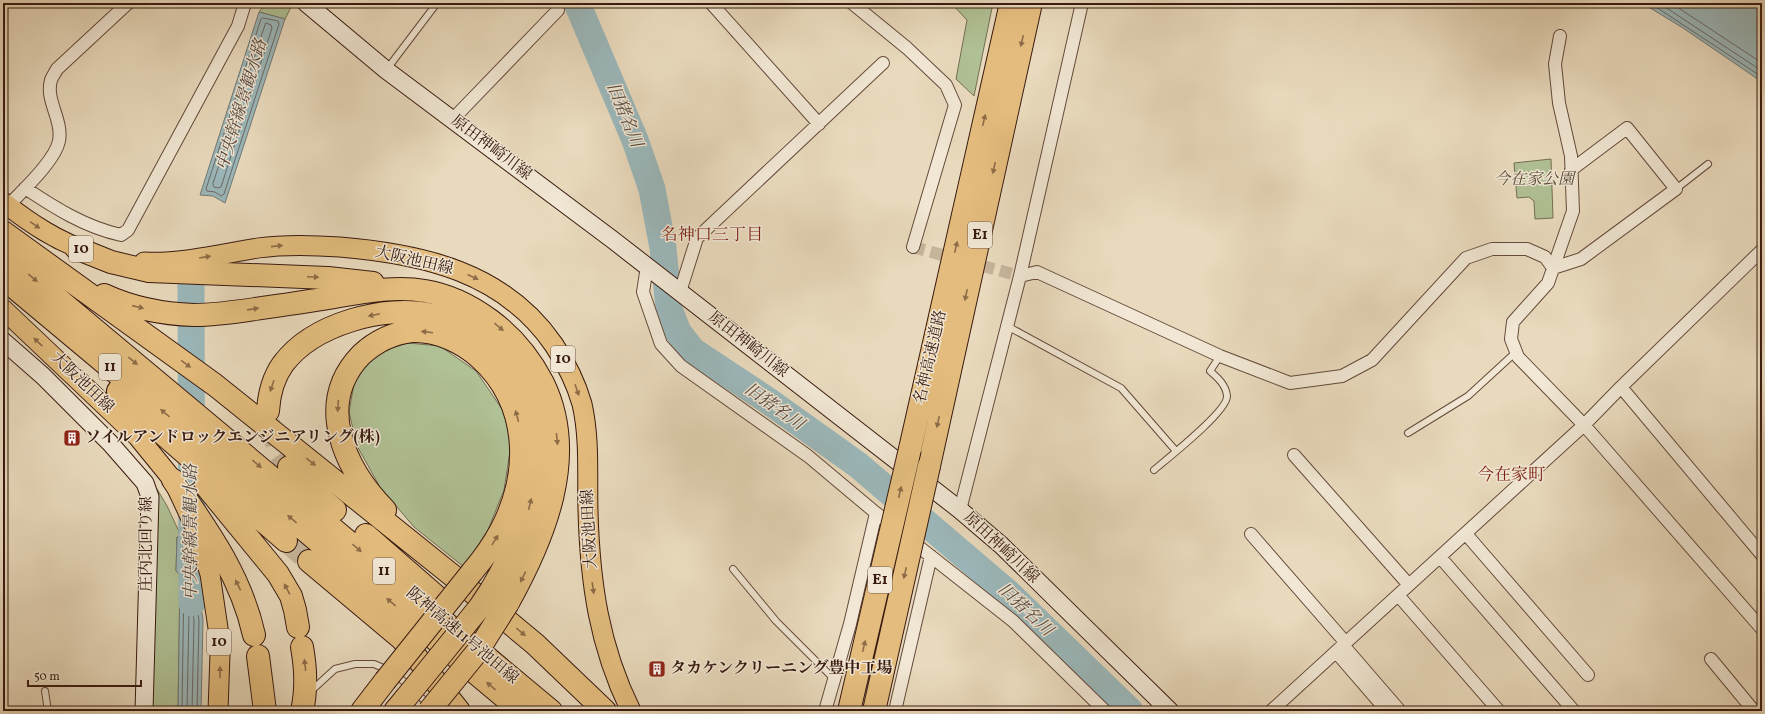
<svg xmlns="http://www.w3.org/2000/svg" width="1765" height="714" font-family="Vollkorn,'Noto Serif JP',serif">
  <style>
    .green { fill: #b0c195; stroke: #746e52 }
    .water { fill: #9bb8bb; stroke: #737977 }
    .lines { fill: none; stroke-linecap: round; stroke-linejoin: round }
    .shore { stroke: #6a6966; stroke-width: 1 }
    .river { stroke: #9bb8bb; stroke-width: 27 }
    .street-tunnel { stroke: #c6b49a; stroke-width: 12; stroke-dasharray: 12 6; stroke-linecap: butt }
    .highway-tunnel { stroke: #c6b49a; stroke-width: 22; stroke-dasharray: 22 11; stroke-linecap: butt }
    .lane-casing { stroke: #644a3b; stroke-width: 8 }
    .street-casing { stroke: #644a3b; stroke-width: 14 }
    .secondary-casing { stroke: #381a10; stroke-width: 19 }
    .primary-casing { stroke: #381a10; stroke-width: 21 }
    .highway-casing { stroke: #381a10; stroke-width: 24 }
    .lane { stroke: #f1e7d4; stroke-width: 6 }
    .street { stroke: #f1e7d4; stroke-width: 12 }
    .secondary { stroke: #f1e7d4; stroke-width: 17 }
    .primary { stroke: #e4bd7e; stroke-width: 19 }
    .highway { stroke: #e4bd7e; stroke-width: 22 }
    .highway-bridge-casing { stroke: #381a10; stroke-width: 24; stroke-linecap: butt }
    .highway-bridge { stroke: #e4bd7e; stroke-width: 22 }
    .oneway { fill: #8e6c47 }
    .labels { text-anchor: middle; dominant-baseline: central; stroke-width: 3; stroke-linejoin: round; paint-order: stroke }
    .shield { fill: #f1e7d4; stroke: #70584b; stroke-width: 1 }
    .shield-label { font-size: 15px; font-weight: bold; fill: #381a10 }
    .street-label { font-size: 16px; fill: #381a10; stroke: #f1e7d4 }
    .park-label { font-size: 16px; font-style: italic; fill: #5c4c38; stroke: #f1e7d4 }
    .poi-label { font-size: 16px; font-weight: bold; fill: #381a10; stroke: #f1e7d4; text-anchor: start }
    .water-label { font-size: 17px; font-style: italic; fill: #564943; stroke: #f1e7d4 }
    .neighbourhood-label { font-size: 17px; fill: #7a1f14; stroke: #f1e7d4 }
  </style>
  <rect width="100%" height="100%" fill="#e9dabd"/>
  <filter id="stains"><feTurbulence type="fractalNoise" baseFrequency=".005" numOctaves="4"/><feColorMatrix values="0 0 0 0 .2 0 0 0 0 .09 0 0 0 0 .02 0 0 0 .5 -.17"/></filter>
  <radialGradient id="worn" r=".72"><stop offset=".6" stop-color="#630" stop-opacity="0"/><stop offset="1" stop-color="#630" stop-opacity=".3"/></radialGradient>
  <path class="green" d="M258 3H293L285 19 259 12 263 7 257 5Z
    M951 3H993L974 96 956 79 967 20Z
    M1551 159 1553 218 1535 219 1534 201 1529 197 1517 198 1514 163Z
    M408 343 440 346 476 371 504 412 511 445 504 490 488 530 464 567 414 527 380 487 357 446 349 412 355 378 379 352Z
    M157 489 167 506 182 538 177 537 176 571 180 575 178 711H150L154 498Z"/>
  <path class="water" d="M1642 3H1762V82L1683 28Z
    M259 12 285 19 225 203 213 196 200 195Z
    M177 537 182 538 189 554 198 591 203 619 201 711H178L180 575 176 571Z"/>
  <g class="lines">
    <path class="shore" d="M1650 3 1762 77
      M1659 3 1762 71
      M1671 3 1762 63
      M263 18 278 21 279 24 224 194 221 196 215 192 207 191 206 189 261 19Z
      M266 23 271 25 272 28 221 187 218 188 214 187 213 184Z
      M182 711 184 575 180 568V554L182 552 185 556 194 592 199 620 197 711
      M187 711 189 612 191 610 193 612 194 620 192 711"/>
    <path class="river" d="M577 3 635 140 652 189 663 248 669 309 678 332 693 351 767 400 858 465 1007 592 1130 711
      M191 280 192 603"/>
    <path class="street-tunnel" d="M913 247 1020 276"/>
    <path class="highway-tunnel" d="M269 423 280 454 289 467
      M286 541 309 561"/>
    <g class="lane-casing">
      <path id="lane" d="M387 69 437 3
        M1676 189 1708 164
        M1007 326 1121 388 1176 451
        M1408 433 1468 396 1516 352
        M1154 470C1168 458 1228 411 1227 396 1226 385 1218 378 1210 371L1220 356
        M733 569 776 621 833 678
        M395 675 406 683 429 705
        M45 691 48 711
        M311 691 335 669 355 664H374L388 670"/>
    </g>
    <g class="street-casing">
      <path id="street" d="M711 3 819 124
        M852 3 907 48 946 85 955 105 913 247
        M1560 36 1555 64 1559 103 1571 156 1573 211 1548 283 1513 322 1511 339 1518 357 1584 425 1762 629
        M453 119 558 10
        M25 188C55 208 85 227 121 235L128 230 238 26 245 3
        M8 206C22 191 55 161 59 141 63 120 45 100 51 80 52 77 55 73 57 69L128 3
        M647 266 643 292 661 344 681 366 808 456 876 513 1013 621 1105 711
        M1020 276 1037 272 1220 356 1290 383 1342 376 1372 360 1466 258 1492 249H1527L1545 257 1553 268 1581 259 1676 189 1627 128 1571 170
        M680 292 697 238 883 63
        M1621 387 1762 555
        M1294 455 1409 585
        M960 510 1020 276 1082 3
        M1251 534 1346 643
        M1466 534 1588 675
        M1440 557 1574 711
        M1398 595 1499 711
        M1343 645 1400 711
        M1336 652 1387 711
        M1711 659 1754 711
        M825 711 850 624 876 513
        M895 711 931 556
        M1271 711 1584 425 1621 387 1762 250"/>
    </g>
    <g class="secondary-casing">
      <path id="secondary" d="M306 3 386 70 613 240 960 510 1001 545 1170 711
        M3 341 43 376 110 443 145 483 150 497 144 711"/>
    </g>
    <g class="primary-casing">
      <path id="primary" d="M3 202C30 223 58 242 90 252
        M144 262C181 264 221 254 258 248 286 244 313 245 340 247 423 254 504 272 554 345 566 363 576 383 582 404 590 439 587 476 588 511 590 583 599 646 631 711
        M3 309 138 437 173 480 195 527 210 574 218 628 220 654 218 711"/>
    </g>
    <g class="highway-casing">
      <path id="highway" d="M3 232 215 385 453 576 535 644 605 711
        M76 248 111 262 149 271 328 278 373 283
        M3 253 551 711
        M3 278 521 711
        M104 295C132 308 163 314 194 315 215 315 235 312 255 309 283 305 312 301 340 296 367 291 398 286 425 291 449 295 471 306 490 320 513 337 530 358 543 383 579 456 544 538 508 603
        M118 391 163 434 286 541
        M268 411C269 394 273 378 283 364 313 324 385 304 432 315 460 321 487 338 505 360 564 434 534 518 491 590
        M910 449 1011 3
        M929 466 1031 3
        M289 467 301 481 335 510
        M173 480C207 529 241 576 254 635
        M206 486 278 574 291 596 295 610 298 627
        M385 510C345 469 314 404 361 355 375 342 393 333 412 331 437 330 462 342 480 358 530 404 531 473 501 530 493 545 483 559 472 572
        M366 535 444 603
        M309 561 402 639 459 711
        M302 647C306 669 307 689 302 711
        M258 656 265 711
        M362 711 385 681
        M395 711 405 699"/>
    </g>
    <use href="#lane" class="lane"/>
    <use href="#street" class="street"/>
    <use href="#secondary" class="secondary"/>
    <use href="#primary" class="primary"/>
    <use href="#highway" class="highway"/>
    <g class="highway-bridge-casing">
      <path id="highway-bridge" d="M385 681 472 572
        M405 699 479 608 491 590
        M429 711 477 652 508 603
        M849 711 910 449
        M874 711 929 466"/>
    </g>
    <use href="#highway-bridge" class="highway-bridge"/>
  </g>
  <defs><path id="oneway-solid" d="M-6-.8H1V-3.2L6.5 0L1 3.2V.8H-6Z"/></defs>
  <g class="oneway">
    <use href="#oneway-solid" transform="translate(1022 41) rotate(102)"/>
    <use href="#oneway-solid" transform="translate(984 120) rotate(-77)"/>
    <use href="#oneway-solid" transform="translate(994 168) rotate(102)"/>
    <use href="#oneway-solid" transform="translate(35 225) rotate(34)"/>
    <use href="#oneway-solid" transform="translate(277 246) rotate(-6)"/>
    <use href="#oneway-solid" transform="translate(956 247) rotate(-77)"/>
    <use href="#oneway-solid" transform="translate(205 257) rotate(-9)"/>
    <use href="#oneway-solid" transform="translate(313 277) rotate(3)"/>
    <use href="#oneway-solid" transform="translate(473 277) rotate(25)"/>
    <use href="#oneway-solid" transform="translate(33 278) rotate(40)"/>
    <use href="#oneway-solid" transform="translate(966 295) rotate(102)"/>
    <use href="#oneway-solid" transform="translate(138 307) rotate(13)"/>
    <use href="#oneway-solid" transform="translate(253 309) rotate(-8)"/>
    <use href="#oneway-solid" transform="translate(374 315) rotate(168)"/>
    <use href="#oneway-solid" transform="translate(499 327) rotate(40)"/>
    <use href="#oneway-solid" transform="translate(427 332) rotate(-173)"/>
    <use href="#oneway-solid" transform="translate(38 342) rotate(-136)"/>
    <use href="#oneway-solid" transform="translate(133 361) rotate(40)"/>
    <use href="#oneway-solid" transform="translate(186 364) rotate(36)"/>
    <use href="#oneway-solid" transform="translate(272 386) rotate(109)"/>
    <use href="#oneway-solid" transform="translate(577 390) rotate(71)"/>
    <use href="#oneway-solid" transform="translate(338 406) rotate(94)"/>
    <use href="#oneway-solid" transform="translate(165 413) rotate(-140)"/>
    <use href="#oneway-solid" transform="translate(517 416) rotate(-105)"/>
    <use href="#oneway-solid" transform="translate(938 422) rotate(102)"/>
    <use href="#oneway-solid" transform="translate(557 439) rotate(85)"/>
    <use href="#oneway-solid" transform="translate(311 462) rotate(39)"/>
    <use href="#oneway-solid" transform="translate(257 464) rotate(40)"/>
    <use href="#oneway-solid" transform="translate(900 492) rotate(-77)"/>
    <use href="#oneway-solid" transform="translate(530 504) rotate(-76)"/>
    <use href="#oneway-solid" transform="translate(292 519) rotate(-140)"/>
    <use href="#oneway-solid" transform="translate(495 540) rotate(-59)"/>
    <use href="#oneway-solid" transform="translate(357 548) rotate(40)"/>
    <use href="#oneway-solid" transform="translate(905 573) rotate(103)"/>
    <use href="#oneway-solid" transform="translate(523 577) rotate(116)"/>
    <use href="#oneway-solid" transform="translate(238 585) rotate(-116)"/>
    <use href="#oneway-solid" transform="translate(593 588) rotate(82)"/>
    <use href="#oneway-solid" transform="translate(287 589) rotate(-118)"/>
    <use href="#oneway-solid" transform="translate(391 602) rotate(-140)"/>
    <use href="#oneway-solid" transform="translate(521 632) rotate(40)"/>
    <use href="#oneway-solid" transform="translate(864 646) rotate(-77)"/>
    <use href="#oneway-solid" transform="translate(305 665) rotate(-97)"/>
    <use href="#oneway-solid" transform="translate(220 672) rotate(-89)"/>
    <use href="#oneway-solid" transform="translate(491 686) rotate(-140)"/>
  </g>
  <defs>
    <g id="building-square" transform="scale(0.9)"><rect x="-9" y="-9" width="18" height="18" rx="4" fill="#8f2418" stroke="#f1e7d4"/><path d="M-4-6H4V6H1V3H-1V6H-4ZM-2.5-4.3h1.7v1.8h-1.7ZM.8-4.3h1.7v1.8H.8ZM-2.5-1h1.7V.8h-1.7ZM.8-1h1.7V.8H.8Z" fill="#fff"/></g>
  </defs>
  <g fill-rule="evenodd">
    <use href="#building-square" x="72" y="438"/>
    <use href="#building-square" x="657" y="669"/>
  </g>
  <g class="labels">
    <g class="shield">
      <rect x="968" y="222" width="24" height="26" rx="3"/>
      <rect x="69" y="236" width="24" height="26" rx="3"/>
      <rect x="551" y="346" width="24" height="26" rx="3"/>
      <rect x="99" y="354" width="22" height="26" rx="3"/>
      <rect x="373" y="558" width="22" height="26" rx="3"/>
      <rect x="868" y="567" width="24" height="26" rx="3"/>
      <rect x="207" y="629" width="24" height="26" rx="3"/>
    </g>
    <g class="shield-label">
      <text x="980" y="235">E1</text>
      <text x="81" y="249">10</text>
      <text x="563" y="359">10</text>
      <text x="110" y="367">11</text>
      <text x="384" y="571">11</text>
      <text x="880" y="580">E1</text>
      <text x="219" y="642">10</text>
    </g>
    <g class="street-label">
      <text transform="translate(491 148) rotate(37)">原田神崎川線</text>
      <text transform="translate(414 261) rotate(13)">大阪池田線</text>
      <text transform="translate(748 345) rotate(38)">原田神崎川線</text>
      <text transform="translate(931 357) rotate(-77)">名神高速道路</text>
      <text transform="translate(82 383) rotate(44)">大阪池田線</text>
      <text transform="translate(590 529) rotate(-93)">大阪池田線</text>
      <text transform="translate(147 544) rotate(-90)">庄内北回り線</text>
      <text transform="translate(1001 548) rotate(43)">原田神崎川線</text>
      <text transform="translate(462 636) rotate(40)">阪神高速11号池田線</text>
    </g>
    <g class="park-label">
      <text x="1534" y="180">今在家公園</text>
    </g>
    <g class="poi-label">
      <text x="85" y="438">ソイルアンドロックエンジニアリング(株)</text>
      <text x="670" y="669">タカケンクリーニング豊中工場</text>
    </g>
    <g class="water-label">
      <text transform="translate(242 105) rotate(-73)">中央幹線景観水路</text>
      <text transform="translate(624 115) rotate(68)">旧猪名川</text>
      <text transform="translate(774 407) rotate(35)">旧猪名川</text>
      <text transform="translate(191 532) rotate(-90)">中央幹線景観水路</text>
      <text transform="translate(1025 610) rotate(43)">旧猪名川</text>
    </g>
    <g class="neighbourhood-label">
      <text x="712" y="235">名神口三丁目</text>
      <text x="1511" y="475">今在家町</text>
    </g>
  </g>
  <rect width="1765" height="714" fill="none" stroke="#e9dabd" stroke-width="16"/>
  <rect x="4" y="4" width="1757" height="706" fill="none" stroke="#381a10" stroke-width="2"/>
  <rect x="8" y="8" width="1749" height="698" fill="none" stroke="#381a10"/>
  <path d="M28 680v6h113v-6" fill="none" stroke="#381a10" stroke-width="2"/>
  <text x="34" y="680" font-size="12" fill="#381a10" stroke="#f1e7d4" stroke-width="3" paint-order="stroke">50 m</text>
  <rect width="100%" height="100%" filter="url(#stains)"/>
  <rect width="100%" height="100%" fill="url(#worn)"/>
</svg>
